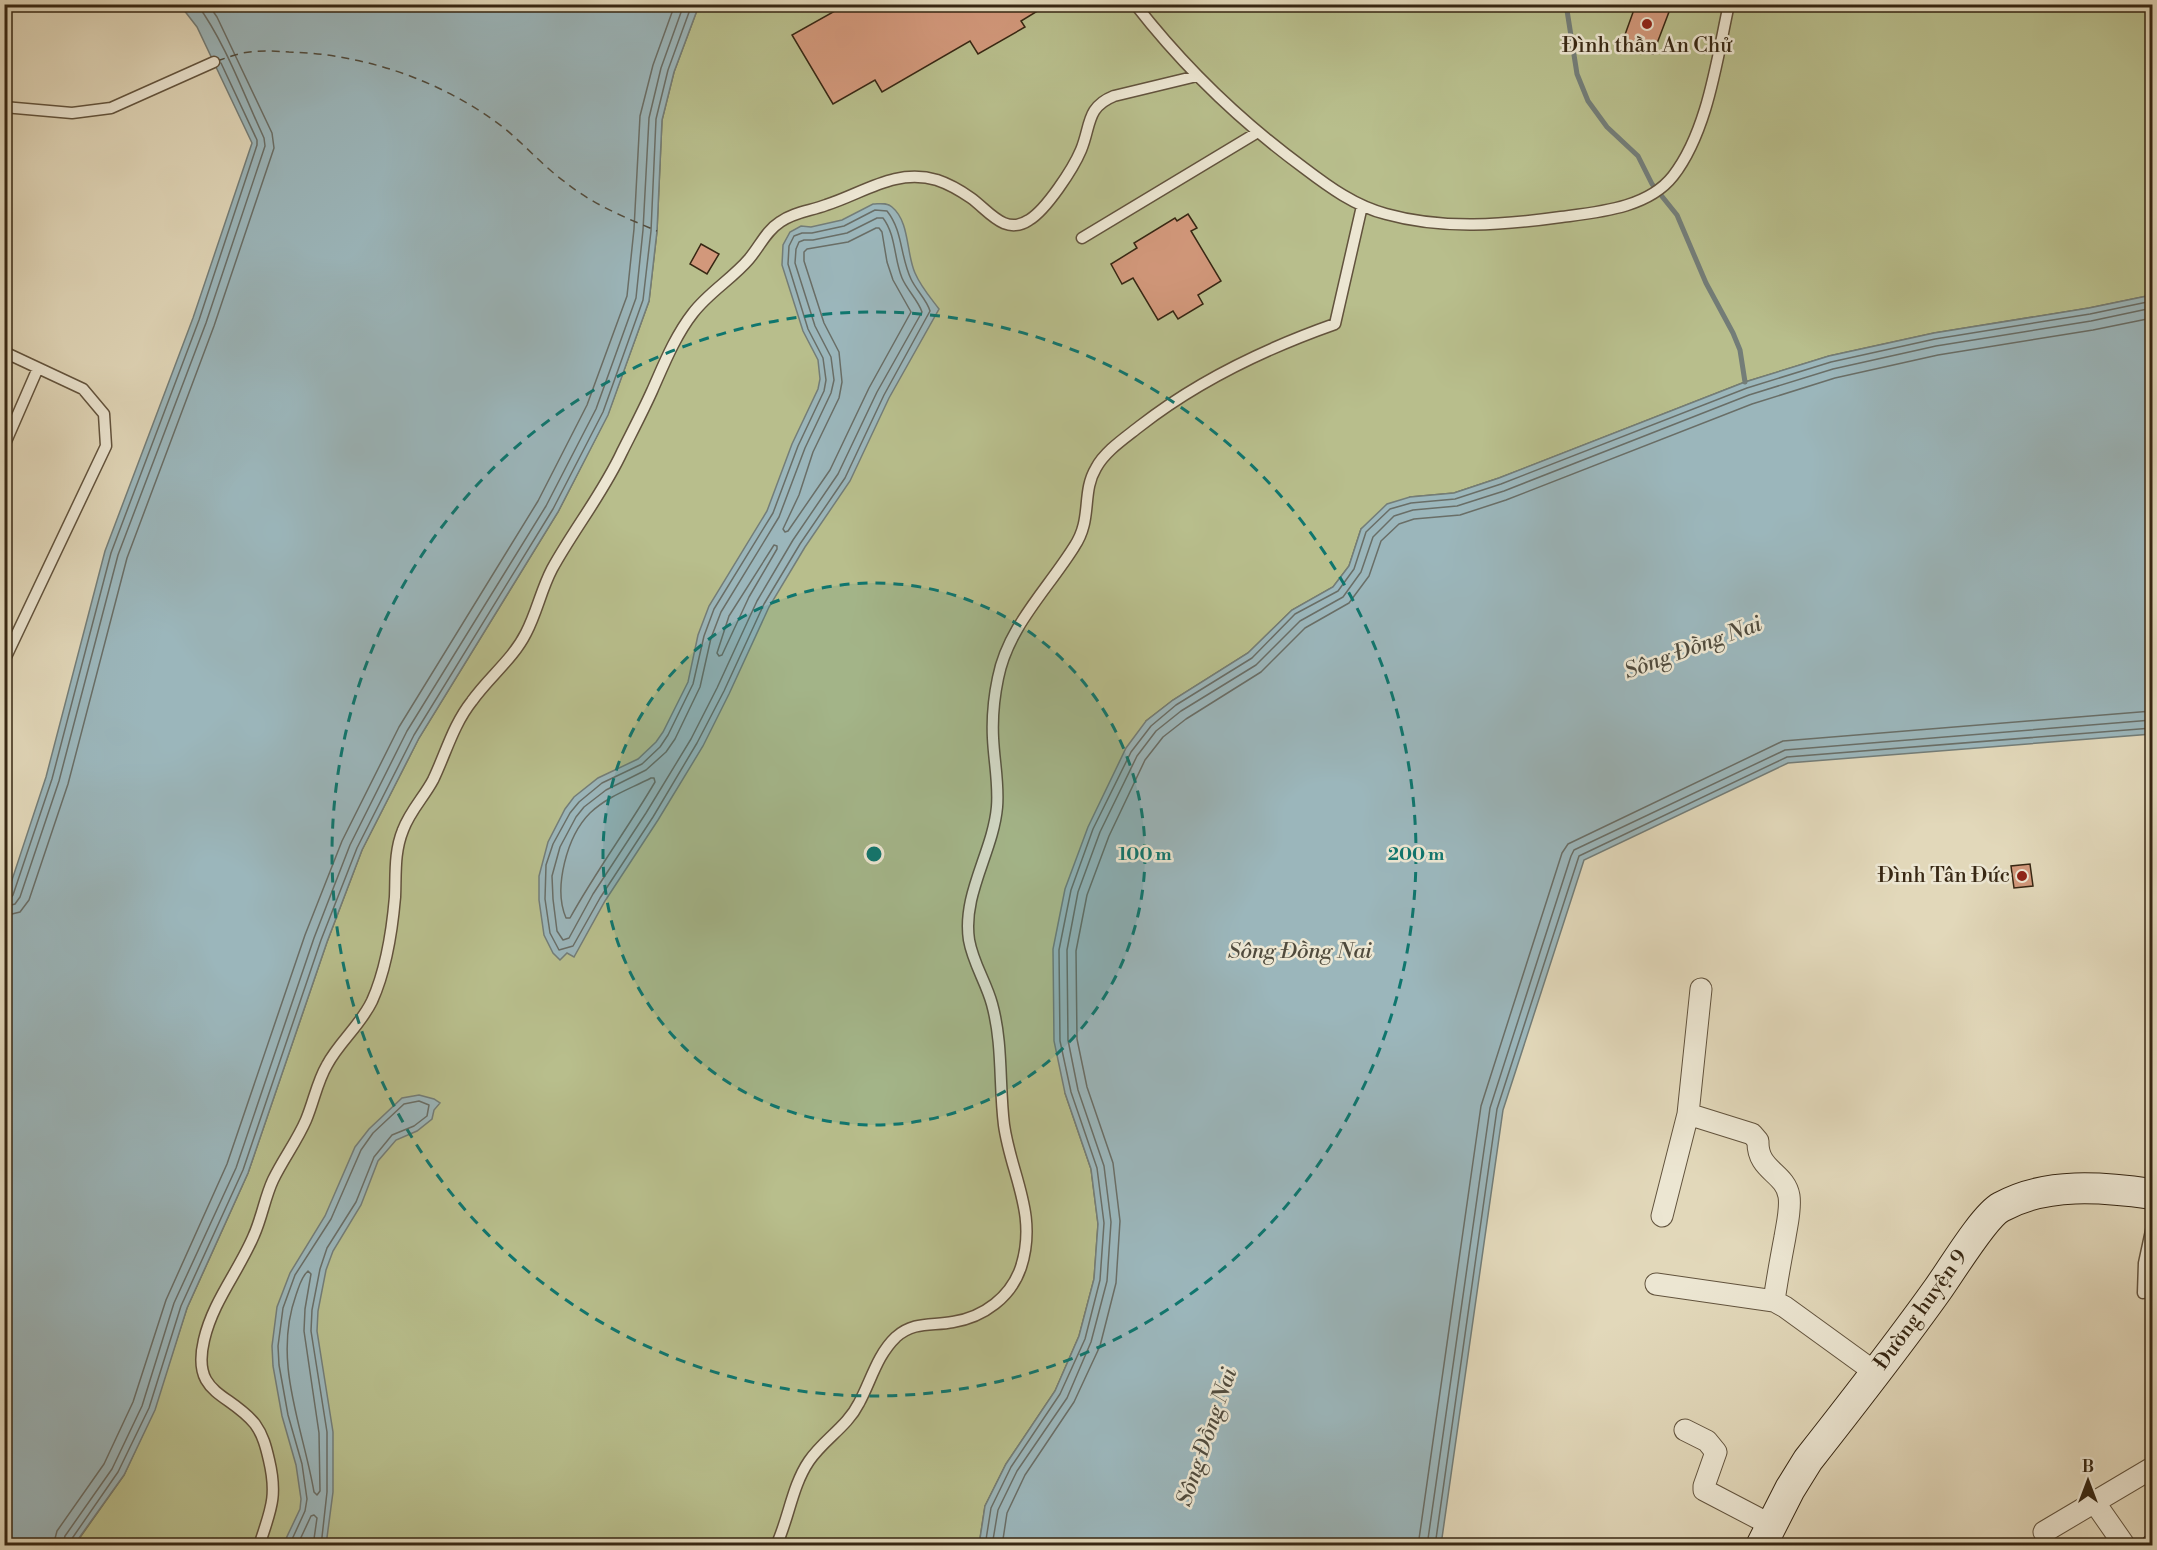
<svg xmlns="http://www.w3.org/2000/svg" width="2157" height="1550" font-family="'Libre Bodoni',serif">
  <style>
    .green { fill: #b8be8c; stroke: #787250; stroke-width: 1.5 }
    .water { fill: #9bb6bb; stroke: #737d78; stroke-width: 1.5 }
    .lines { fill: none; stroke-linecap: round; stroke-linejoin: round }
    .shore { stroke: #696e67; stroke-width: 1.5 }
    .stream { stroke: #737d78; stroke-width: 5 }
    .ferry { stroke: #504b3d; stroke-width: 1.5; stroke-dasharray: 8 6; stroke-linecap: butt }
    .building { fill: #d2987b; stroke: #372713; stroke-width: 1.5 }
    .lane-casing { stroke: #62533d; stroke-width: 13 }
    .street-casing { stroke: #62533d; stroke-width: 23 }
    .secondary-casing { stroke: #372713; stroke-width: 32 }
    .lane { stroke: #ece6d2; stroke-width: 10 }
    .street { stroke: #ece6d2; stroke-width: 21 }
    .secondary { stroke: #ece6d2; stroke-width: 30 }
    .ring { fill: none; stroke: #0f766e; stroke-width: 3; stroke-dasharray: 10 8 }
    .poi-dot { fill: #8f2418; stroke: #ece6d2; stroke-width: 2 }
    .labels { text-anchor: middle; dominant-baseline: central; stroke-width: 5; stroke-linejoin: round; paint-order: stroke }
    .poi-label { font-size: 21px; fill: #372713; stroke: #ece6d2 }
    .street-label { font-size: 21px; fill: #372713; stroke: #ece6d2 }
    .water-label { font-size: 22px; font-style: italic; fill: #504b3d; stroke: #ece6d2 }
    .centre { fill: #0f766e; stroke: #ece6d2; stroke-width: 3 }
    .ring-label { font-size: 18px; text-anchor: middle; font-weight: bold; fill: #0f766e; stroke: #ece6d2; stroke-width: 5; stroke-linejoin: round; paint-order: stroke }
  </style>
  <rect width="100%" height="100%" fill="#e2d8ba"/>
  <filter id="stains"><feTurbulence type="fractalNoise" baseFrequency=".00333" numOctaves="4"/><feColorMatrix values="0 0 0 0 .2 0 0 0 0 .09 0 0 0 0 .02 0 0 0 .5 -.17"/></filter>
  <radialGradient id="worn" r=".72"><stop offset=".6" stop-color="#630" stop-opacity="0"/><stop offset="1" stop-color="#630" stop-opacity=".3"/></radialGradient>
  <path class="green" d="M699 5H2152V295L2089 308 1934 333 1829 356 1745 382 1499 478 1454 493 1410 497 1361 529 1349 566 1333 587 1292 610 1248 653 1173 700 1146 721 1065 1093 1091 1169 1098 1224 1094 1279 1079 1336 1055 1391 1006 1464 985 1506 979 1545 74 1546 124 1475 154 1410 187 1308 248 1173 327 942 362 850 419 738 558 512 608 414 649 301 657 231 662 120 674 72Z"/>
  <path class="water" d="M180 5H699L674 72 662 120 657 231 649 301 608 415 558 512 419 738 362 850 327 942 248 1173 187 1308 155 1410 124 1475 74 1545 5 1546V901L46 777 105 551 193 318 252 143 197 27Z
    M873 204C879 204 887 202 892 207 910 222 906 253 915 273 921 287 930 297 939 309L889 398 850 481 805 547 769 607 729 694 703 746 658 820 605 901 574 957 567 953 560 960 553 953 544 935 539 900V876L548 842 565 809 574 797 598 778 638 759 656 742 663 732 688 682 698 635 709 606 767 511 792 444 818 389 820 379 818 360 803 331 782 265 783 245 790 232 801 226 811 227 842 220Z
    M2152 295V734L1788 763 1584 860 1503 1110 1441 1545H979L985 1506 1006 1464 1055 1391 1079 1336 1094 1279 1098 1224 1091 1169 1065 1093 1054 1041 1053 949 1065 889 1088 827 1126 748 1146 721 1173 700 1248 653 1292 610 1333 587 1349 566 1361 529 1387 504 1410 497 1454 493 1499 478 1745 382 1829 356 1934 333 2089 308Z
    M419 1095 434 1099 440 1103 434 1110 432 1119 417 1131 396 1140 378 1161 361 1205 333 1251 326 1270 318 1311 317 1331 333 1432V1492L326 1545H283L300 1509 301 1499 296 1465 282 1416 273 1366 272 1346 277 1307 290 1273 325 1216 355 1147 369 1129 402 1098Z"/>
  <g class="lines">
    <path class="shore" d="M875 210 887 211C903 231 900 256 911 279 916 290 927 300 930 311L884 395 845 478 800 544 764 604 724 691 697 743 653 817 600 898 573 946 559 950 550 933 545 899 546 865 553 844 570 813 579 802 602 783 642 764 660 747 668 735 693 684 704 636 714 609 773 513 798 446 824 391 826 380 823 358 808 329 788 264 789 246 794 236 802 233H812L844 226Z
      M877 218H883C896 235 894 259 902 278 907 290 918 300 922 312L877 392 838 474 793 540 757 601 717 688 691 739 646 813 593 894 569 938 563 940 557 931 553 899 552 876 560 847 576 817 584 807 606 790 646 770 666 752 675 739 700 687 711 638 721 612 779 517 805 448 831 393 834 380 831 357 815 326 795 263 796 249 799 242 804 240H813L847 233Z
      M876 228H879L882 232 887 262 893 280 911 312 869 388 830 470 788 531 785 532 783 529 799 495 813 452 839 398 842 382 839 352 824 323 804 261V252L807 249 848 242Z
      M774 545 777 546V549L749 597 722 655 719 656 717 653 729 616Z
      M651 778H654L655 782C628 828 596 871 570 918H566C553 888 567 836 590 813 608 796 630 789 651 778Z
      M4 900 10 899 13 895 52 779 111 553 199 320 257 145V140L221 63
      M4 907 15 904 20 897 59 781 118 555 206 323 265 146 264 138C243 93 226 44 197 4
      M4 916 20 912 29 900 68 784 127 558 214 326 274 148 272 133 217 17 208 4
      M308 1271 311 1274 305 1309 304 1331 319 1433 320 1491 317 1495 314 1492C303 1427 272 1362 296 1295 299 1287 301 1277 308 1271Z
      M53 1546 57 1531 104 1464 133 1402 166 1300 227 1164 305 935 342 841 399 727 538 501 587 405 627 296 634 229 640 116 653 65 675 4
      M62 1546 65 1536 112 1469 142 1406 174 1303 236 1168 314 938 350 845 407 731 546 506 596 409 636 298 643 230 649 118 661 68 684 4
      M70 1546 71 1540 118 1472 149 1408 181 1306 243 1170 321 940 357 848 414 735 553 509 603 412 643 300 651 231 656 119 668 70 692 4
      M289 1546 305 1511 307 1499 302 1464 288 1415 279 1365 278 1346 283 1308 295 1275 331 1219 361 1150 373 1133 404 1104 419 1101 429 1105 427 1116 414 1126 392 1135 374 1157 356 1202 327 1248 320 1269 312 1310 311 1331 327 1432V1492L321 1546
      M297 1546 311 1516 314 1515 317 1518 313 1546
      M985 1546 991 1508 1011 1467 1060 1394 1085 1339 1100 1280 1104 1223 1097 1168 1071 1092 1060 1041 1059 950 1071 890 1093 829 1131 752 1151 726 1176 705 1252 658 1295 614 1338 591 1354 569 1366 532 1390 509 1411 503 1455 499 1501 484 1747 388 1831 362 1935 339 2090 314 2152 301
      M992 1546 998 1510 1017 1471 1067 1398 1091 1342 1107 1281 1111 1222 1104 1166 1078 1090 1068 1040 1067 950 1078 892 1100 832 1137 756 1156 731 1181 711 1256 665 1300 621 1343 597 1361 572 1373 537 1394 516 1413 510 1457 506 1504 491 1749 395 1833 369 1936 346 2091 321 2152 308
      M1002 1546 1007 1513 1025 1475 1074 1402 1100 1346 1116 1283 1120 1221 1113 1163 1087 1087 1077 1039 1076 951 1087 895 1109 836 1145 760 1163 737 1186 719 1261 672 1305 628 1349 603 1369 576 1381 541 1399 524 1414 519 1460 515 1506 500 1752 404 1835 378 1938 355 2093 330 2152 318
      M1418 1546 1481 1106 1562 853 1568 844 1783 741 2152 711
      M1427 1546 1490 1108 1571 856 1574 850 1785 750 2152 720
      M1435 1546 1497 1109 1579 856 1787 757 2152 728"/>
    <path class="stream" d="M1566 4 1577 74 1588 101 1607 127 1638 156 1652 184 1677 215 1706 283 1733 333 1740 350 1745 382"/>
    <path class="ferry" d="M217 61C226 58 234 55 243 53 258 50 274 51 289 52 365 54 443 81 504 128 525 145 543 166 565 182 592 204 626 218 657 231"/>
  </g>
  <path class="building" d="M831 4H1049L1021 21 1025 27 978 54 970 41 882 92 875 80 833 104 792 35 835 11Z
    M1636 4H1672L1653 54 1622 43Z
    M1188 214 1197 228 1191 231 1221 281 1198 295 1203 304 1178 319 1173 311 1158 320 1133 278 1122 284 1111 264 1137 248 1134 243 1175 218 1177 221Z
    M701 244 719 254 707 274 690 264Z
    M2030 864 2033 886 2014 888 2011 866Z"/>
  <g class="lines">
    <g class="lane-casing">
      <path id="lane" d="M1135 4C1184 67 1240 121 1304 168 1329 187 1355 206 1386 214 1443 230 1504 225 1561 217 1599 212 1648 208 1673 176 1708 131 1717 58 1729 4
        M4 107 72 113 111 108 214 62
        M1082 238 1258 132
        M4 352 83 389 104 414 106 446 4 661
        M4 446 38 368
        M2143 1293 2144 1263 2152 1226
        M259 1546C270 1511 278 1498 269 1460 266 1447 263 1435 255 1424 229 1392 191 1395 204 1340 213 1301 239 1271 254 1235 262 1217 265 1197 273 1180 283 1159 297 1141 306 1120 314 1101 317 1082 327 1065 339 1042 360 1026 372 1001 386 970 392 932 395 897 396 874 394 852 403 830 410 811 424 797 433 780 446 753 453 725 472 701 489 677 513 659 526 633 537 612 541 590 552 569 574 529 603 493 622 452 632 432 643 411 652 391 664 364 675 336 693 313 709 292 732 279 749 259 760 246 766 231 780 222 794 212 810 211 826 205 864 193 895 168 937 180 949 184 961 191 971 198 989 211 1005 236 1029 220 1046 210 1073 169 1081 150 1091 126 1086 107 1114 96L1197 76
        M776 1546C789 1518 792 1486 809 1461 824 1439 847 1427 859 1403 871 1381 877 1355 896 1337 914 1321 932 1326 953 1322 984 1317 1011 1297 1021 1267 1038 1214 1011 1175 1004 1125 999 1085 1003 1044 992 1004 986 982 973 963 969 940 962 894 993 852 997 807 999 784 994 761 993 738 992 718 994 697 998 678 1008 627 1047 590 1074 547 1093 519 1081 493 1096 468 1105 451 1125 438 1140 426 1199 380 1264 349 1335 324L1362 206
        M2090 1546H2099"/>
    </g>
    <g class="street-casing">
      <path id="street" d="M1688 1114 1701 989
        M1662 1216 1688 1114 1752 1134 1758 1141C1757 1171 1785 1172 1789 1196 1791 1209 1787 1224 1785 1237 1781 1258 1777 1280 1774 1301
        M1656 1284 1774 1301 1785 1307 1876 1373
        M1685 1430 1707 1441 1716 1452 1704 1486V1490L1771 1525
        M2095 1503 2125 1546
        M2044 1532 2152 1468
        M2152 1546V1545"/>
    </g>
    <g class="secondary-casing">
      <path id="secondary" d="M1761 1546 1790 1489 1808 1460C1852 1404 1896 1348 1938 1289 1951 1271 1984 1216 2001 1207 2046 1182 2103 1187 2152 1194"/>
    </g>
    <use href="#lane" class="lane"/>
    <use href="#street" class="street"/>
    <use href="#secondary" class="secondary"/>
  </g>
  <circle cx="874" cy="854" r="271" fill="#0f766e" fill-opacity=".12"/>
  <g class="ring">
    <circle cx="874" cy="854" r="271"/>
    <circle cx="874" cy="854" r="542"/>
  </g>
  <g class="poi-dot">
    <circle cx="1647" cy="24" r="6"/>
    <circle cx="2022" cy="876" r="6"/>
  </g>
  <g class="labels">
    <g class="poi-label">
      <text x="1647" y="46">Đình thần An Chử</text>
      <text x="2010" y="876" text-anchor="end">Đình Tân Đức</text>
    </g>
    <g class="street-label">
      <text transform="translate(1921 1310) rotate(-54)">Đường huyện 9</text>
    </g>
    <g class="water-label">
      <text transform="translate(1693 648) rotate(-20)">Sông Đồng Nai</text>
      <text x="1300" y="951">Sông Đồng Nai</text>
      <text transform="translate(1207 1437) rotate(-71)">Sông Đồng Nai</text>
    </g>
  </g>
  <circle cx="874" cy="854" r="9" class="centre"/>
  <g class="ring-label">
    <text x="1145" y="860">100 m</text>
    <text x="1416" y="860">200 m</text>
  </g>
  <rect width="2157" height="1550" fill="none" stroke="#e2d8ba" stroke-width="24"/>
  <rect x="6" y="6" width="2145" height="1538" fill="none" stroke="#372713" stroke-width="3"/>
  <rect x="12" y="12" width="2133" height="1526" fill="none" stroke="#372713" stroke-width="1.5"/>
  <g transform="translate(2088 1481)" stroke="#ece6d2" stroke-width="4.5" paint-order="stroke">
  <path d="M0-4.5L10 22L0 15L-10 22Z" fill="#372713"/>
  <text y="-9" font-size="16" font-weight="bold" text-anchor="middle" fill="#372713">B</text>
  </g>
  <rect width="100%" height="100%" filter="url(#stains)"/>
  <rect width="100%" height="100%" fill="url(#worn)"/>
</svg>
